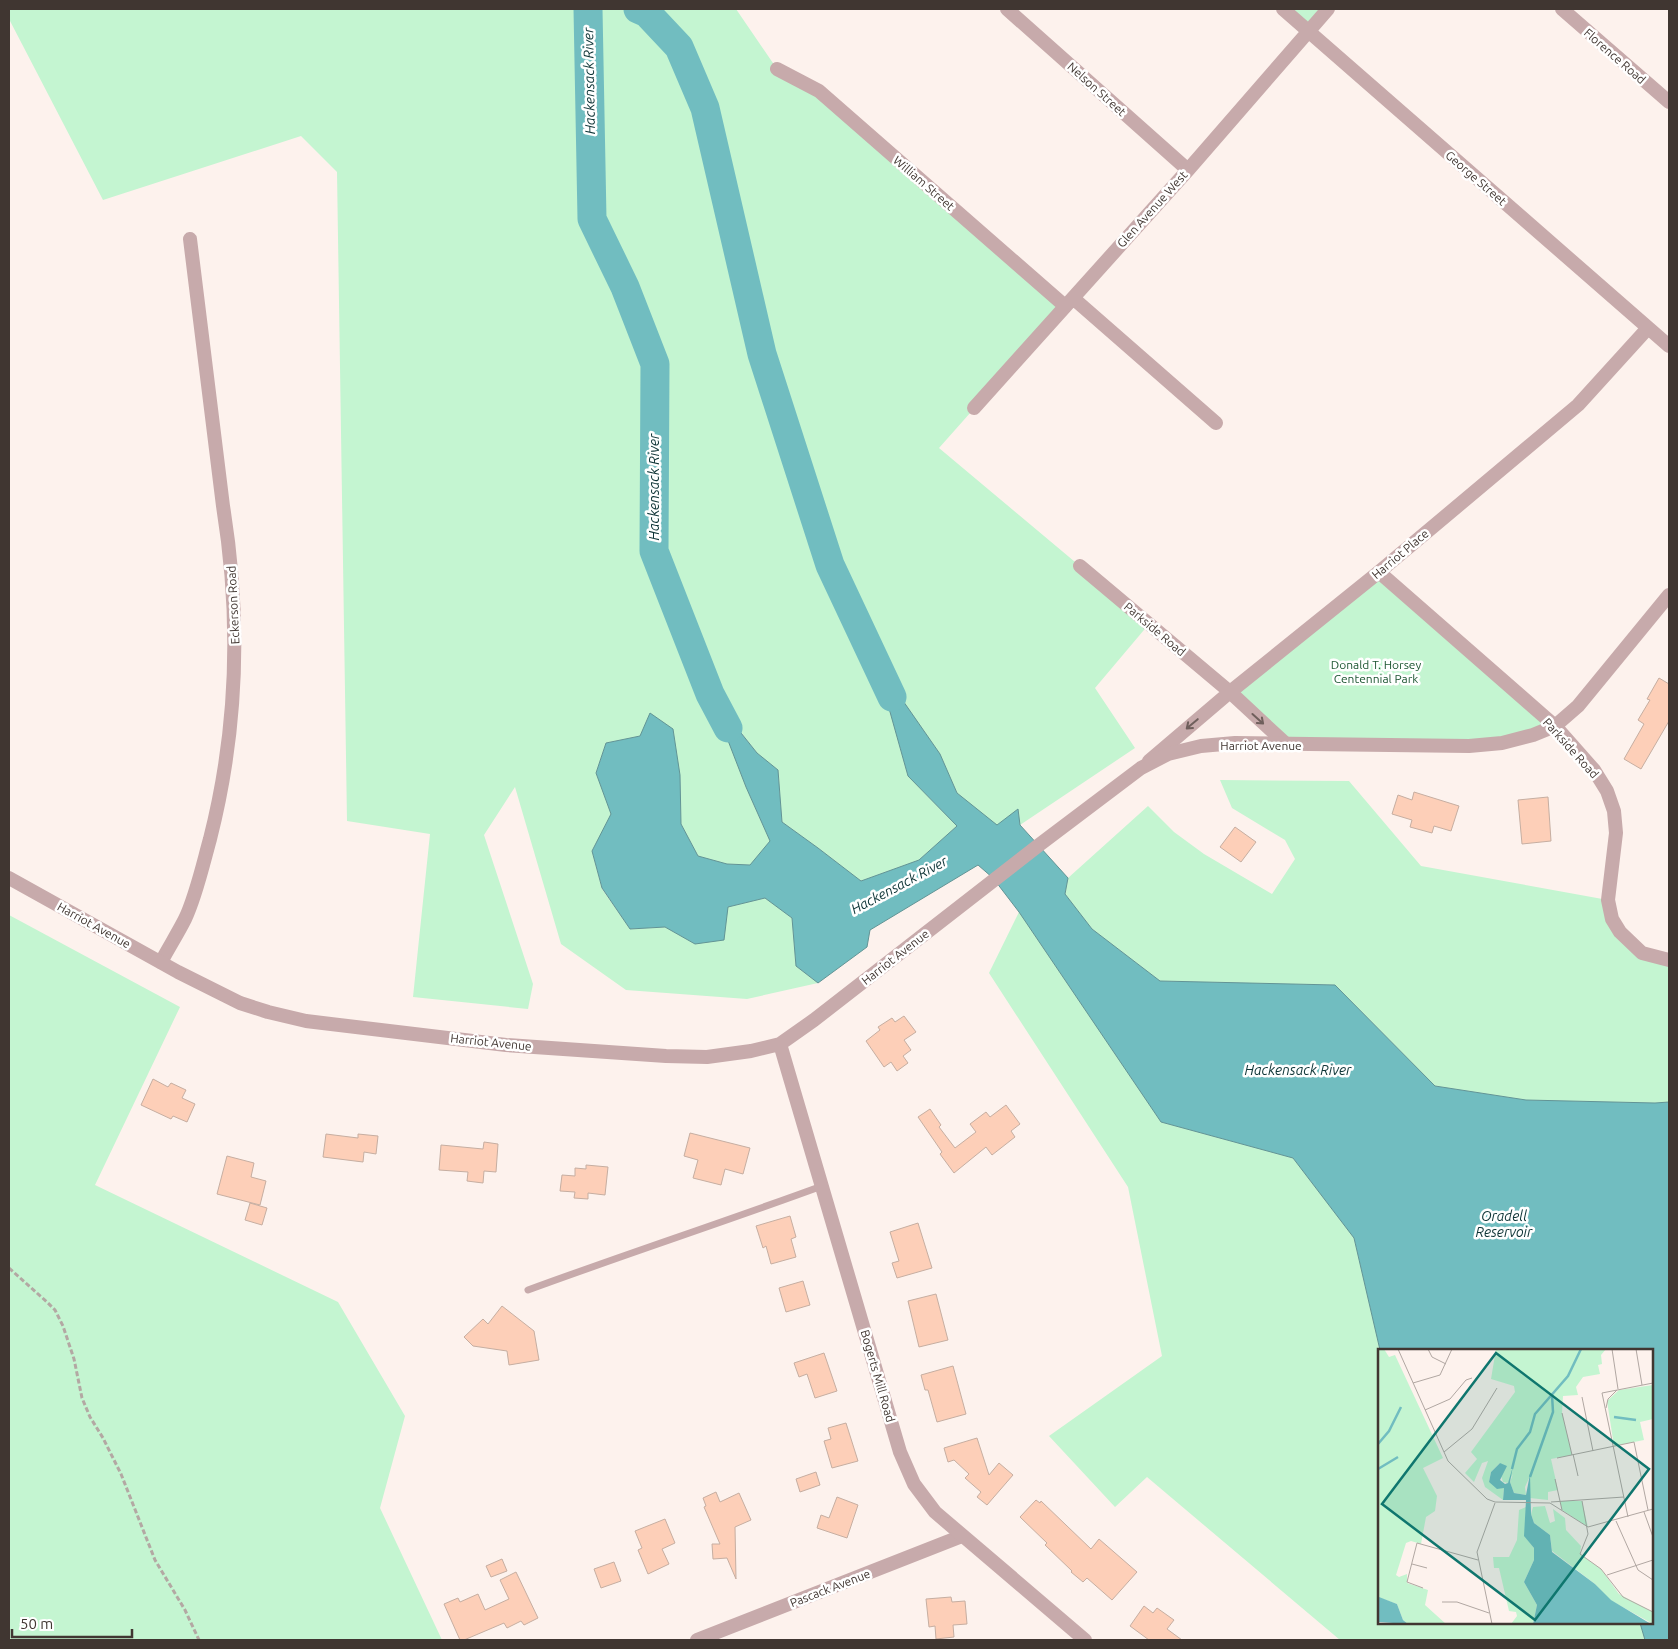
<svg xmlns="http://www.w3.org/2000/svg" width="1678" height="1649" font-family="Ubuntu,sans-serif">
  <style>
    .green { fill: #c4f5d1 }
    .water { fill: #71bdc0; stroke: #629495 }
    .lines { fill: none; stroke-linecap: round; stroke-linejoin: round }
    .river { stroke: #71bdc0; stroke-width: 29 }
    .building { fill: #fdcfb8; stroke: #c6aea1 }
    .path { stroke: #b3a8a3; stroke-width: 3; stroke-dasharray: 5 2.5; stroke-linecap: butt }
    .service { stroke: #c7aaab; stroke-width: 7 }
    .minor { stroke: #c7aaab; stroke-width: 14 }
    .tertiary { stroke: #c7aaab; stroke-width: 14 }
    .oneway { stroke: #6f5f5c }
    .labels { text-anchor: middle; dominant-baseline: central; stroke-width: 5; stroke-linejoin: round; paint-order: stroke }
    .street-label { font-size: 12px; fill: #403631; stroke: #fff }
    .park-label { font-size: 12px; fill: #1c5531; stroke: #fff }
    .water-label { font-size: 14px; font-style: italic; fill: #0e3436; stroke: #fff }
    .inset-river { fill: none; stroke: #71bdc0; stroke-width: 2.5 }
    .inset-road { fill: none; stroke: #b1a7a2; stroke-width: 1 }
    .view { fill: #0f766e; fill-opacity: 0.15; stroke: #0f766e; stroke-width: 2.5 }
    .inset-edge { fill: none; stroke: #403631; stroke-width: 2.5 }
  </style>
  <rect width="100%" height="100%" fill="#fdf2ed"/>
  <path class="green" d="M9 9H736L777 69 819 91 1065 306 939 448 1149 624 1095 688 1135 748 1020 825 1018 810 997 826 957 793 940 754 877 664 908 776 957 826 919 860 861 881 818 848 782 822 778 770 757 753 712 695 746 787 770 841 751 865 727 864 698 856 681 824 680 775 640 736 606 743 596 773 612 814 592 851 602 889 630 929 665 927 695 944 728 907 765 898 792 918 796 966 818 983 747 999 626 990 561 944 515 787 484 835 533 984 528 1009 413 997 430 834 347 821 337 172 301 136 103 200 9 19Z
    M1291 9H1324L1309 25Z
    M1379 572 1555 726 1502 743 1287 745 1230 693Z
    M1220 780 1349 781 1421 866 1608 900 1630 943 1669 960V1102L1655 1103 1526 1100 1435 1086 1335 985 1160 981 1092 929 1065 894 1068 878 1148 806 1174 832 1204 854 1272 894 1295 859 1285 840 1232 808Z
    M1019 912 1161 1122 1293 1158 1354 1238 1380 1350 1379 1623H1640L1645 1640H1340L1147 1477 1115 1507 1049 1436 1162 1356 1128 1187 989 973Z
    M9 915 180 1007 95 1185 338 1302 405 1416 380 1508 442 1640H9Z"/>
  <path class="water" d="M876 662 940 754 957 793 997 825 1018 809 1020 825 1068 878 1065 894 1092 929 1160 981 1335 985 1435 1086 1526 1100 1655 1103 1669 1102V1640H1645L1640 1623H1652V1350H1380L1354 1238 1293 1158 1161 1122 1019 912 993 878 978 865 870 930 867 947 818 983 796 966 792 918 765 898 728 907 724 940 695 944 665 927 630 929 602 888 592 851 611 814 596 773 606 743 640 736 650 713 673 729 680 775 681 824 698 856 727 864 750 865 770 841 746 787 710 694 757 753 778 770 782 822 818 848 861 881 919 860 957 826 908 776Z"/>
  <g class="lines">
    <path class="river" d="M588 9 592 219 625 287 655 364 654 551 710 694 728 728
      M638 9 647 13 679 47 705 108 762 354 830 565 892 697"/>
  </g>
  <path class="building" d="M1659 678 1669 684V721L1641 769 1624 759 1644 724 1638 720 1650 700 1647 699Z
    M1414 792 1459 806 1451 831 1434 826 1432 833 1410 827 1412 820 1392 814 1398 795 1412 800Z
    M1548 797 1551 841 1522 844 1518 800Z
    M1235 827 1256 842 1241 862 1220 847Z
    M904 1016 916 1032 904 1040 911 1050 903 1056 908 1063 897 1071 891 1062 884 1067 866 1041 880 1030 878 1027 892 1018 895 1022Z
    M153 1079 168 1087 171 1083 186 1090 182 1098 195 1104 187 1122 173 1116 171 1119 141 1105Z
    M1006 1105 1020 1124 1011 1131 1015 1137 992 1155 986 1147 954 1173 940 1154 942 1152 918 1117 930 1109 941 1125 939 1127 955 1148 976 1132 970 1124 986 1112 990 1117Z
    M690 1133 750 1148 743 1174 725 1169 721 1185 693 1178 698 1160 684 1156Z
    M326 1134 358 1138V1134L378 1136 376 1154 364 1152 363 1162 323 1157Z
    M484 1142 498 1144 496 1172 484 1171 483 1183 467 1181 468 1172 439 1170 441 1145 483 1149Z
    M227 1156 254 1163 251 1177 266 1181 260 1205 217 1194Z
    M586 1165 608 1167 605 1195 588 1193V1199L574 1198 575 1192 560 1191 562 1175 575 1176V1168L586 1169Z
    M250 1203 267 1208 262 1225 245 1220Z
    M790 1216 796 1237 791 1239 796 1257 771 1264 766 1246 763 1248 756 1226Z
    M918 1223 932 1268 897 1278 892 1263 899 1261 890 1232Z
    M803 1281 810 1305 786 1312 779 1288Z
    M936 1294 948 1340 919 1347 908 1301Z
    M502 1306 534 1331 539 1360 509 1365 507 1351 473 1346 464 1337 483 1319 488 1324Z
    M824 1353 837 1391 815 1398 807 1374 799 1377 794 1363Z
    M953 1366 966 1414 937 1422 928 1390H925L921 1375Z
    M846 1423 858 1461 832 1468 824 1441 831 1439 828 1428Z
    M977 1438 989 1475 999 1463 1013 1475 987 1505 977 1497 981 1492 965 1478 969 1474 954 1460 948 1462 944 1448Z
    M816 1472 820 1485 800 1492 796 1479Z
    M716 1492 720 1502 739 1493 751 1520 735 1527 736 1579 727 1558 713 1559 712 1544H720L704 1507 706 1506 703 1498Z
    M837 1497 858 1505 847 1538 817 1528 821 1515 829 1518Z
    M1036 1500 1040 1503 1041 1501 1091 1549 1099 1539 1137 1572 1112 1600 1087 1578 1083 1582 1071 1572 1072 1571 1045 1545 1047 1543 1020 1517Z
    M665 1519 675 1543 662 1549 669 1564 648 1574 638 1550 642 1548 635 1531Z
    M502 1559 507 1571 491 1577 486 1566Z
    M614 1562 621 1581 601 1588 594 1569Z
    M516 1572 538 1618 524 1625 521 1621 507 1628 504 1623 464 1640H460L444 1604 458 1598 460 1602 478 1594 485 1610 509 1599 500 1580Z
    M951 1597 952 1602 965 1601 967 1624 953 1625 954 1637 936 1639 935 1626 929 1627 926 1599Z
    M1144 1606 1153 1613 1157 1608 1174 1620 1167 1629 1182 1640H1149L1130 1626Z"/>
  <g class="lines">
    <path class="path" d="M9 1268 47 1302 55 1310 63 1326 74 1359 82 1398 90 1417 103 1438 121 1474 155 1560 185 1610 199 1640"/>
    <path class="service" d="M528 1290C626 1254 724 1222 822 1186"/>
    <path class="minor" d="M1007 9 1188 170
      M1283 9 1669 346
      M1562 9 1669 102
      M777 69 819 91 1065 306
      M1073 298 1216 423
      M974 408 1188 170 1328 9
      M1080 566 1230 692 1287 745
      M1379 572 1555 726 1594 770 1607 791 1614 811 1616 833 1608 900 1612 919 1620 932 1642 953 1669 960
      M1149 761 1230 692 1379 572 1578 405 1648 328
      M161 962C169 947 178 933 185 919 196 896 203 864 210 839 238 729 241 617 223 506L190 239
      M697 1640 962 1536"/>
    <path class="tertiary" d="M9 878 178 972 240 1003 268 1012 306 1021 506 1045 666 1056 707 1057 751 1051 780 1044 814 1020 1039 845 1141 768 1168 754 1201 746 1235 743 1469 746 1502 743 1533 735 1555 726 1578 706 1669 595
      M780 1044 900 1452 914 1484 935 1512 1085 1640"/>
  </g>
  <defs><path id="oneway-shaft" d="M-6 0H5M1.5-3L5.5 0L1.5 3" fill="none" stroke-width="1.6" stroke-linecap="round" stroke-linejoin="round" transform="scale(1.25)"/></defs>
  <g class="oneway">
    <use href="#oneway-shaft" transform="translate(1258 719) rotate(42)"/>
    <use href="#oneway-shaft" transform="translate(1192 724) rotate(140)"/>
  </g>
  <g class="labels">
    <g class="street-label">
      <text transform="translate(1615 56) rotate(41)">Florence Road</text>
      <text transform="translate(1097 89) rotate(42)">Nelson Street</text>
      <text transform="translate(1476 178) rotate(41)">George Street</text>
      <text transform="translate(924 183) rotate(41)">William Street</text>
      <text transform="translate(1152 209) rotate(-48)">Glen Avenue West</text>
      <text transform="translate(1400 554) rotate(-40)">Harriot Place</text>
      <text transform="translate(233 605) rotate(-93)">Eckerson Road</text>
      <text transform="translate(1155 629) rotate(40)">Parkside Road</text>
      <text x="1261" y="745">Harriot Avenue</text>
      <text transform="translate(1571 748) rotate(48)">Parkside Road</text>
      <text transform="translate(94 925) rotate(29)">Harriot Avenue</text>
      <text transform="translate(895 957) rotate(-38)">Harriot Avenue</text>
      <text transform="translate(491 1042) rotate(6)">Harriot Avenue</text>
      <text transform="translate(878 1376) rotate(74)">Bogerts Mill Road</text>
      <text transform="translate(830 1588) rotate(-21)">Pascack Avenue</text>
    </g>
    <g class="park-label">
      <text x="1376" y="664">Donald T. Horsey<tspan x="1376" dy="14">Centennial Park</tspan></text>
    </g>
    <g class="water-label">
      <text transform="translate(589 81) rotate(-91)">Hackensack River</text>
      <text transform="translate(654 487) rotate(-90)">Hackensack River</text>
      <text transform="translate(899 885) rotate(-28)">Hackensack River</text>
      <text x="1298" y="1070">Hackensack River</text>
      <text x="1504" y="1216">Oradell<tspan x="1504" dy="16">Reservoir</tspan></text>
    </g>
  </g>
  <g transform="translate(1378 1349)">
    <rect width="275" height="275" fill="#fdf2ed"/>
    <path d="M0 0H6L11 8 17 6 65 109 45 119 59 147 57 162 48 168 43 195 33 192 28 194 18 226 21 228 29 225V234L50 241 47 256 68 275H30L25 271 19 255 5 250 0 252ZM118 0H228L223 6 224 15 220 16 222 25 205 28 198 38 200 46 185 47 184 64 194 106 173 110 180 141 170 143V151L152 149V127L147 138 148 146 136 144 132 133 135 125 130 134 125 133 123 127 126 122 122 114 113 123 111 133 126 139 125 151 107 138 104 129 110 112 104 114 96 133 87 124 99 110 93 103 137 43 136 37 113 30ZM275 36V70L262 73 266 91 236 97 229 52 241 41ZM182 152H204L210 178 184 161ZM167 157 172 174 177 172 175 160 187 169 188 181 203 197 202 205 223 220 241 245 275 263V275L232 251 217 235 174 202 172 186 156 174 153 165 155 158ZM148 158 147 187 156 199V211L146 233 159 256 155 275H133L139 267 138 263 131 262 121 219H116L115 208H131L139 191 141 161Z" fill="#c4f5d1"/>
    <path d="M122 114 129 117 122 131 127 135 130 134 135 117 132 133 136 144 148 146 152 125 153 165 156 174 172 186 174 203 217 235 233 251 273 275H155L159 256 146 233 156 211V199L146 187 148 151H125L126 139 119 140 111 133 113 123ZM1 248 19 255 25 271 30 275 0 273Z" fill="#71bdc0"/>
    <path class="inset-river" d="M236 68 258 71M0 95 11 82 23 58M0 120 20 108M134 120 139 100 152 83 157 65 190 27 203 0M152 128 175 63 174 46"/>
    <path class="inset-road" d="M20 0 70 112 109 150 117 153 172 154 210 178 275 160M50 0 54 8 68 15M234 0 240 40M258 0 264 36M35 34 62 26 74 0M204 48 215 102M228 59 230 50 239 41M47 61 72 50 88 31 94 29M184 64 194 106M66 103 94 80 119 39M195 105 200 127M179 109 256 93 270 161M177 130 184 161M204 152 210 185 202 205 223 220 245 248 275 263M173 153 246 148M266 163 275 188M250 168 224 44 275 34M238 172 260 221 275 231M34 215 49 219M229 226 275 211M45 239 29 233 39 194 100 211M64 253H79L111 264M114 275 99 203 117 154"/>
    <path class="view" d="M118 4 271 120 157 271 4 155Z"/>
    <rect width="275" height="275" class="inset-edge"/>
  </g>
  <rect width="1678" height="1649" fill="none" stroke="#403631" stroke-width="20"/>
  <path d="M12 1629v8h120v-8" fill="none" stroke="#403631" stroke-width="2.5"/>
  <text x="20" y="1629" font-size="15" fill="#403631" stroke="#ffffff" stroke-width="4" paint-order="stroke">50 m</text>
</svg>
